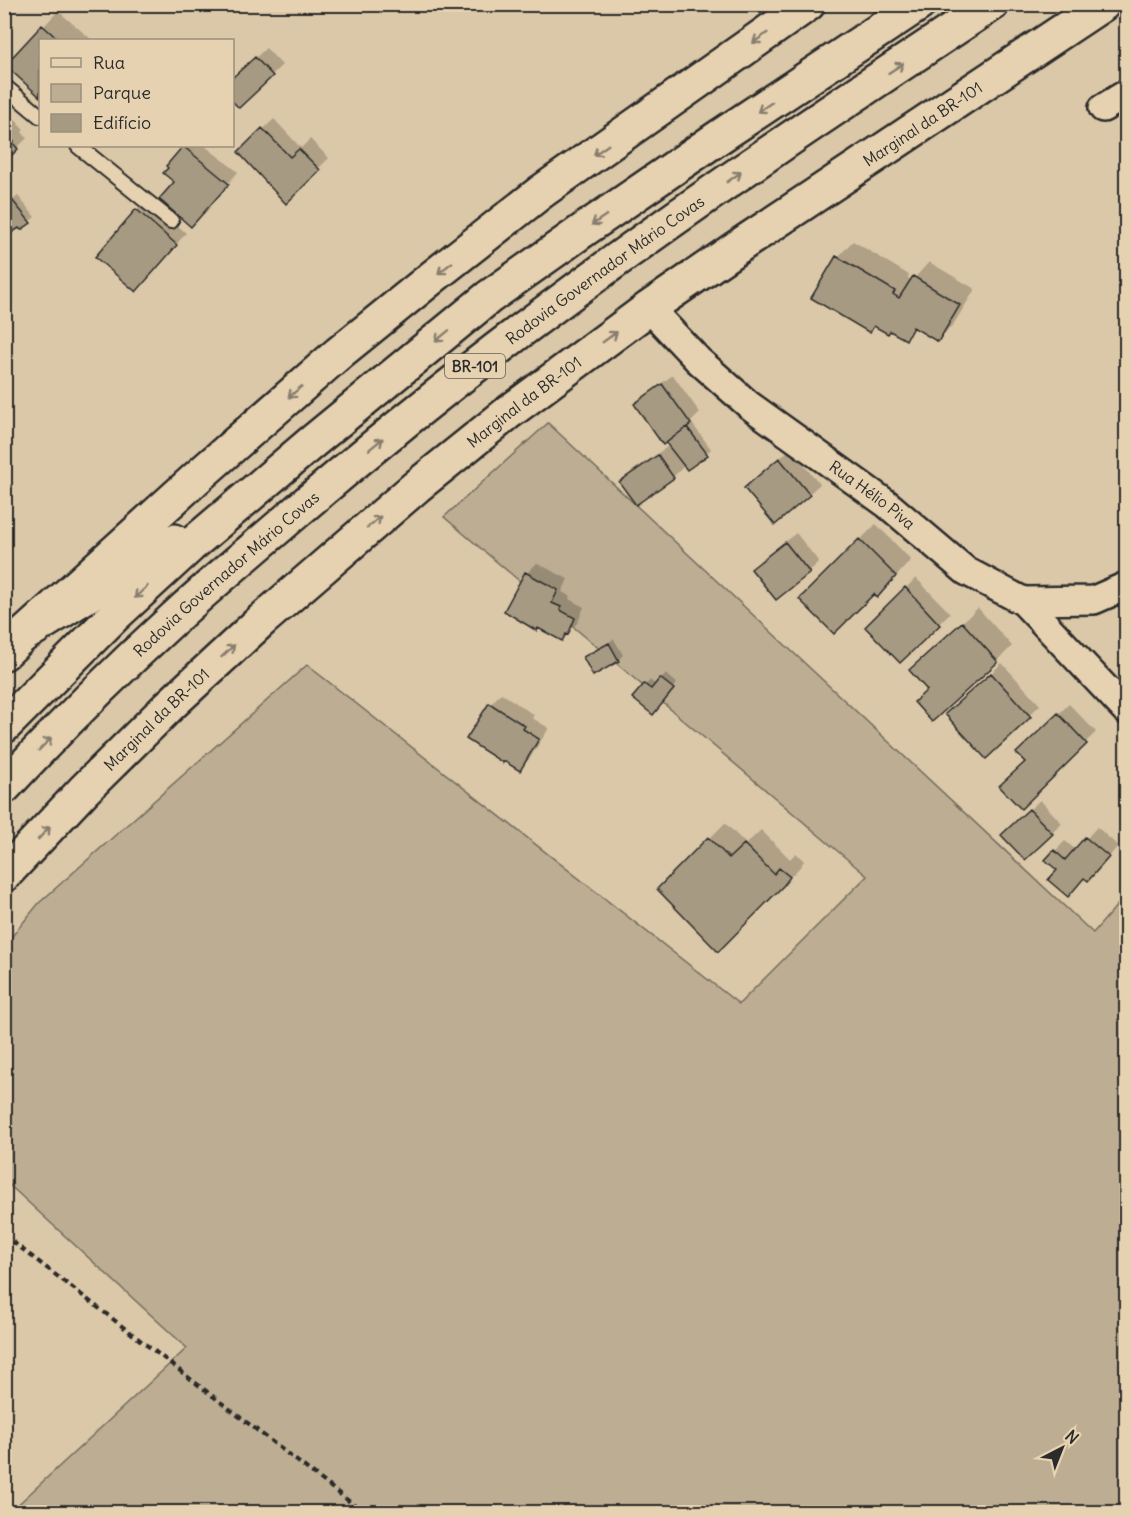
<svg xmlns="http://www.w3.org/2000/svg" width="1131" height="1517" font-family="Delius,sans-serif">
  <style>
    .green { fill: #bdae93; stroke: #746c5f; stroke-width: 1.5 }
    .shadow { fill: #0003 }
    .building { fill: #a79a82; stroke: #2b2b2b; stroke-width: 1.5 }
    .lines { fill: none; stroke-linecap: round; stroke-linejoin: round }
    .service-casing { stroke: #2b2b2b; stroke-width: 18 }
    .minor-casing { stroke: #2b2b2b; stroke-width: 32 }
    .secondary-casing { stroke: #2b2b2b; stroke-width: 38 }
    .motorway-casing { stroke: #2b2b2b; stroke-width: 38 }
    .path { stroke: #2b2b2b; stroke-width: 4; stroke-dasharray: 6 4.5; stroke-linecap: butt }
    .service { stroke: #e6d2b0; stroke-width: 14 }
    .minor { stroke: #e6d2b0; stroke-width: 27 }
    .secondary { stroke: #e6d2b0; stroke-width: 33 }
    .motorway { stroke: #e6d2b0; stroke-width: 33 }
    .oneway { stroke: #887e6e }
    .labels { text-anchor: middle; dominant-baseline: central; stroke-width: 5; stroke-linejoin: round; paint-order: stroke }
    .shield { fill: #e6d2b0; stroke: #635d53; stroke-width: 1.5 }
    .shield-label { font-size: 15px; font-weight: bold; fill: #2b2b2b }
    .street-label { font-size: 16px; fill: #2b2b2b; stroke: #e6d2b0 }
  </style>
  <rect width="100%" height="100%" fill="#dbc8a8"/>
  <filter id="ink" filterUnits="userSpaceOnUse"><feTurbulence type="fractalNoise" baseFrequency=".0167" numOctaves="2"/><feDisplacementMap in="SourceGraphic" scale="12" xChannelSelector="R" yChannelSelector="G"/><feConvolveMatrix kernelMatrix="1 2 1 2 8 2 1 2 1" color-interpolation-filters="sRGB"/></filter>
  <g filter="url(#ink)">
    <path class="green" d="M548 423 1093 933 1126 895V1512H10L187 1348 5 1181 4 946 39 903 307 665 739 1004 867 876 444 517Z"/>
    <path class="shadow" d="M58 11 92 40H40V95L8 65Z
      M266 48 282 65 239 106 232 80Z
      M4 109 19 123 18 124 24 130 22 132 27 138 6 159 4 157Z
      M274 119 301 148 310 139 329 158 286 201 240 152Z
      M186 146H205L238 172 201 215 176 182 168 166Z
      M18 196 35 217 21 228 19 226 4 239 8 204Z
      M148 200 186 233 146 280 137 210Z
      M853 241 909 275 908 278 912 281 929 262 975 289 953 325 938 340 916 327 906 338 891 329 876 325 870 331 813 297 838 257Z
      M673 375 700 413 691 422 711 449 707 453 685 465 673 477 621 482 632 471 670 445 673 438 636 404 646 394Z
      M790 449 820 484 776 523 746 488Z
      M876 524 911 560 893 580 877 596 874 592 801 599Z
      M796 533 819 562 809 572 764 559Z
      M537 563 568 579 562 592 570 596 569 599 584 607 578 622 562 639 527 573Z
      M916 578 950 613 900 661 867 627Z
      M978 608 1012 646 997 661 929 689 927 654Z
      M614 639 623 655 618 660 585 657 590 653Z
      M1002 663 1040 705 986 757 958 704Z
      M666 674 677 683 657 708 634 698 650 680 656 685Z
      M501 693 534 715 532 718 549 728 530 758 519 769 468 739 491 704Z
      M1069 704 1096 732 1021 807 1027 762 1018 753Z
      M1040 800 1062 823 1052 833 1013 825Z
      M725 823 746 844 761 830 790 859 796 853 804 861 800 867 718 950 659 889Z
      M1097 827 1118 846 1099 869 1088 879 1059 870 1055 851 1065 841 1076 850Z"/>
    <path class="building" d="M42 25 59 40H40V97L5 65Z
      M255 57 273 76 239 108 232 101V78Z
      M262 128 290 157 299 149 320 170 286 204 238 152Z
      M4 129 10 134 8 136 14 142 13 143 18 149 6 161 4 159Z
      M183 146 229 184 191 227 159 199 174 182 163 173 168 168 166 166Z
      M12 200 31 223 21 230 19 228 8 235 9 237 4 240V206Z
      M136 209 177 245 136 292 95 257Z
      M836 256 895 291 893 294 899 298 913 276 960 305 938 342 913 327 906 340 890 331 888 334 874 326 870 333 811 298Z
      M662 384 691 424 663 445 634 404Z
      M687 427 708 455 687 470 666 443Z
      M658 455 674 478 636 505 619 482Z
      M779 458 810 495 775 525 744 488Z
      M859 539 896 576 877 598 874 594 834 634 799 599Z
      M785 542 810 573 776 600 751 569Z
      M525 572 558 590 552 603 561 607 560 610 575 618 568 635 566 634 562 641 538 628 537 631 504 611Z
      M905 587 940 625 900 663 865 627Z
      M962 622 998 662 932 722 914 702 927 690 909 670Z
      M609 643 619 661 593 676 583 657Z
      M991 673 1031 717 986 759 945 714Z
      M660 678 674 689 653 715 632 698 644 684 651 689Z
      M489 703 525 726 523 729 539 739 520 771 504 761 503 763 466 739Z
      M1058 713 1087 744 1021 809 999 786 1025 762 1016 753Z
      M1029 809 1053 834 1025 860 1001 835Z
      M708 837 729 858 744 844 774 874 779 868 790 877 784 885 718 952 657 889Z
      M1085 837 1109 857 1088 881 1084 878 1068 897 1048 880 1057 870 1045 860 1054 850 1065 860Z"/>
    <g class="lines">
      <g class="service-casing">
        <path id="service" d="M4 86 40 116
          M78 146 171 221"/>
      </g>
      <g class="minor-casing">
        <g id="minor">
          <path d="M1103 108 1126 94"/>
          <path id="s1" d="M649 308 698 360 749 405 887 504 966 571 1023 601 1094 600 1126 586"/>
          <path d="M1023 601 1126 710"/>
        </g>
      </g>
      <g class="secondary-casing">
        <g id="secondary">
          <path d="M4 653 22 636 202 473 339 353 434 276 541 192 808 4"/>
          <path id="s2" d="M4 875 84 790 170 705 262 620 417 486 509 412 649 308 745 242 1103 4"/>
        </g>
      </g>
      <g class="motorway-casing">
        <g id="motorway">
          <path d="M22 636 174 541"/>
          <path d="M4 726 114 616 190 546 311 443 489 297 585 229 716 139 919 4"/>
          <path id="s3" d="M4 787C58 729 113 674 171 621 206 588 244 557 281 525 370 448 463 373 558 303 699 198 845 101 992 4"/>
        </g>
      </g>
      <path class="path" d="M4 1235 363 1512"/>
      <use href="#service" class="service"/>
      <use href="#minor" class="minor"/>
      <use href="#secondary" class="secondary"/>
      <use href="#motorway" class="motorway"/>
    </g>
    <defs><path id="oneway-shaft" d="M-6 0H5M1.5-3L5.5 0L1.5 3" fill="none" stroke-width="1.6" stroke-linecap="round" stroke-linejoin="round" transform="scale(1.5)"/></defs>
    <g class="oneway">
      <use href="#oneway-shaft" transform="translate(760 38) rotate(145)"/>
      <use href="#oneway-shaft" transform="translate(896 68) rotate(-33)"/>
      <use href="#oneway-shaft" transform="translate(765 107) rotate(146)"/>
      <use href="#oneway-shaft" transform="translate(601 150) rotate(145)"/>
      <use href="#oneway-shaft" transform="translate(734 177) rotate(-35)"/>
      <use href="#oneway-shaft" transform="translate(599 220) rotate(146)"/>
      <use href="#oneway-shaft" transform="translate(445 268) rotate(142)"/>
      <use href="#oneway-shaft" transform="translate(442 336) rotate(141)"/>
      <use href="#oneway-shaft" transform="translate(610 337) rotate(-36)"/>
      <use href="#oneway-shaft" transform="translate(295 392) rotate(139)"/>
      <use href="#oneway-shaft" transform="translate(376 444) rotate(-39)"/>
      <use href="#oneway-shaft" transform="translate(374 522) rotate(-40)"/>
      <use href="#oneway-shaft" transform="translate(141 592) rotate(137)"/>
      <use href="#oneway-shaft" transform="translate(228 651) rotate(-43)"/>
      <use href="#oneway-shaft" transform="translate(45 744) rotate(-46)"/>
      <use href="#oneway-shaft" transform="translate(44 833) rotate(-47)"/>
    </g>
  </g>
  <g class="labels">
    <rect class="shield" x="445" y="354" width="60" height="24" rx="4.5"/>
    <g class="shield-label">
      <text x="475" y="366">BR-101</text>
    </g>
    <g class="street-label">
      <text stroke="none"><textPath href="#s2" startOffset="1190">Marginal da BR-101</textPath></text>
      <text stroke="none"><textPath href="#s3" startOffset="794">Rodovia Governador Mário Covas</textPath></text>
      <text stroke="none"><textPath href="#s2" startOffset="704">Marginal da BR-101</textPath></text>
      <text stroke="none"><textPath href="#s1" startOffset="292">Rua Hélio Piva</textPath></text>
      <text stroke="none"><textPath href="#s3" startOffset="308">Rodovia Governador Mário Covas</textPath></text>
      <text stroke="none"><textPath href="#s2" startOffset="218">Marginal da BR-101</textPath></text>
    </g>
  </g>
  <rect width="1131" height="1517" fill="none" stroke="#e6d2b0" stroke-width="24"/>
  <rect x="12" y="12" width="1107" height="1493" fill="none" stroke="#2b2b2b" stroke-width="2" filter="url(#ink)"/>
  <rect x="39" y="39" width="195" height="108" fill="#e6d2b0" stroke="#9b8f7b" stroke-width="1.5"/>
  <rect x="51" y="58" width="30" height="9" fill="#e6d2b0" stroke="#9b8f7b" stroke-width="1.5"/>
  <text x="93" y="69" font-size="18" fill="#2b2b2b">Rua</text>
  <rect x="51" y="84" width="30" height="18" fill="#bdae93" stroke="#9b8f7b" stroke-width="1.5"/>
  <text x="93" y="99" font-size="18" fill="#2b2b2b">Parque</text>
  <rect x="51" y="114" width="30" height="18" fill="#a79a82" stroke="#9b8f7b" stroke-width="1.5"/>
  <text x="93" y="129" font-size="18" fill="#2b2b2b">Edifício</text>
  <g transform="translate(1062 1448) rotate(42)" stroke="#e6d2b0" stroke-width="4.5" paint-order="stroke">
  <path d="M0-4.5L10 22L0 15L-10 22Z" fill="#2b2b2b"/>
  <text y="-9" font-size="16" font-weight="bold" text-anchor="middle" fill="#2b2b2b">N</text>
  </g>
</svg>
